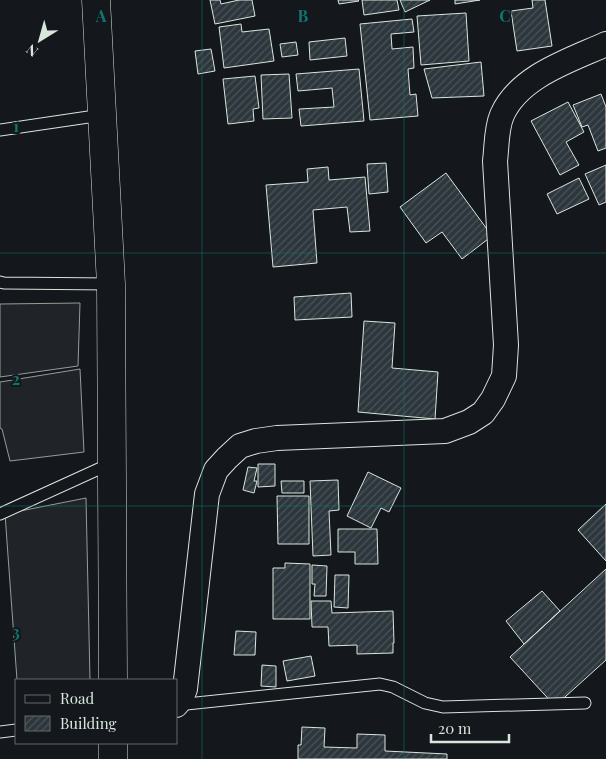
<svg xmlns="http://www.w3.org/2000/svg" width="606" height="759" font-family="'Playfair Display',serif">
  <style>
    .garden { fill: #202428; stroke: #939e99 }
    .building { fill: url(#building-hatch); stroke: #d8e6dc }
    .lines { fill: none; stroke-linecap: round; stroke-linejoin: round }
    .service-casing { stroke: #d8e6dc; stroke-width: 13 }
    .minor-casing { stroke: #d8e6dc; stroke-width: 26 }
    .trunk-casing { stroke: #d8e6dc; stroke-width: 29 }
    .service { stroke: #14181c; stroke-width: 11 }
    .minor { stroke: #14181c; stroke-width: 24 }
    .trunk { stroke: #14181c; stroke-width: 28 }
    .grid { fill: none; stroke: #0f766e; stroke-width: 1; stroke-opacity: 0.55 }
    .grid-label { font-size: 16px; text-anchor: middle; font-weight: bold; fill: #0f766e; stroke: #14181c; stroke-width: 4; stroke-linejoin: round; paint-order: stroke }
  </style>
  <defs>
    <pattern id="building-hatch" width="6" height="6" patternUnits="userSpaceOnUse" patternTransform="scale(1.25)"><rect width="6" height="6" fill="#2c363c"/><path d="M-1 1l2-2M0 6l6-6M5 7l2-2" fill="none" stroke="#4a5358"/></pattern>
  </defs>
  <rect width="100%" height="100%" fill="#14181c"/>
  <path class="garden" d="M80 303 78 366 0 377V304Z
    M80 369 84 452 10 461 2 429 0 428V382Z
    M86 498 90 680H17L5 514Z"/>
  <path class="building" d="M210 0H220L221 4 239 0H252L255 16 215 24Z
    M338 0H358L359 1 339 4Z
    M362 0H397L399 10 364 15Z
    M400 0H430L405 12Z
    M455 0H480L455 4Z
    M532 0H545L552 46 517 51 511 11 533 8Z
    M466 13 469 61 421 65 417 16Z
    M412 19 414 32 391 34 392 49 413 47 414 68 408 69 410 95 416 94 418 116 370 120 360 24Z
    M241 24 242 32 269 29 274 61 224 68 219 27Z
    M345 38 347 56 310 60 309 42Z
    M296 42 298 55 282 57 280 44Z
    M211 49 215 71 198 74 195 51Z
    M481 62 484 96 432 98 424 69Z
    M359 69 364 121 301 126 299 109 334 107 332 88 298 91 296 74Z
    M289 74 292 118 263 119 261 75Z
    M255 76 259 108 253 109 254 121 228 124 223 79Z
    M601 94 606 107V148L598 151 588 125 582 127 573 105Z
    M568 102 584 132 566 142 579 165 560 175 531 121Z
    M386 163 388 192 369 194 367 164Z
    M606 165V202L599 205 585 174Z
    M328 167 329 180 365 177 370 231 350 232 347 207 313 210 317 263 273 267 266 185 308 182 307 169Z
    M446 173 492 236 462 259 442 232 426 243 400 207Z
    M579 178 589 199 557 214 547 194Z
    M351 293 352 317 295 320 294 297Z
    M364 321 395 323 392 368 438 372 435 419 358 412Z
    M258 464H275V486L258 487Z
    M248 467 257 468 254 481H257L254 493 243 490Z
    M368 472 401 488 389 512 381 508 371 528 347 516Z
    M338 480 339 510 329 511 331 555 313 556 310 481Z
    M281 481H304V493H282Z
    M277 496H309V544H278Z
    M606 504V561L578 530Z
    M338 529H377L378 564H355V552H338Z
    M285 563 310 564V619H273V568H285Z
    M312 565 327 566 326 596H314L315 584H312Z
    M606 569V660L555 706 510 657Z
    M335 575H349L348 608 334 607Z
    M542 591 560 611 524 644 506 621Z
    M311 601H331L332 613 393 611 394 643H393V653L357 654V645L329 646 328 627H312Z
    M236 631 256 632 255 655H234Z
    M311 656 315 676 287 681 283 661Z
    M262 665 276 666V687L261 686Z
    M302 727 325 728 324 747 357 748V734L385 735V751L447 754V759H298V745H301Z"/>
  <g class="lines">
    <g class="service-casing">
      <path id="service" d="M0 130 102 115
        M0 282 4 283 111 284
        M0 514 112 463
        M177 705 380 684 393 687 425 703 443 707 585 703
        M0 732 16 730"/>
    </g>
    <g class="minor-casing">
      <path id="minor" d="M176 705 181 699 185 689 207 494 216 470 227 458 240 446 256 441 277 438 445 431 469 422 483 413 493 399 504 376 506 345 495 161C497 146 496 129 502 115 519 76 571 60 606 44"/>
    </g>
    <g class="trunk-casing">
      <path id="trunk" d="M96 0 111 284 113 680
        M113 759V743"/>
    </g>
    <use href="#service" class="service"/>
    <use href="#minor" class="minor"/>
    <use href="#trunk" class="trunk"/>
  </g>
  <path class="grid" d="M202 0V759M404 0V759M0 253H606M0 506H606"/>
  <g class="grid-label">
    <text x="101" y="22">A</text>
    <text x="303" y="22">B</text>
    <text x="505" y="22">C</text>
    <text x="16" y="132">1</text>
    <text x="16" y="385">2</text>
    <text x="16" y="638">3</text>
  </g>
  <rect x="15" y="679" width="162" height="65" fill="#14181c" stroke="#626a69"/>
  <rect x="25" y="695" width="25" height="8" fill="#14181c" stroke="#626a69"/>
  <text x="60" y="704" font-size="15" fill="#d8e6dc">Road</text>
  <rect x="25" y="716" width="25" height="15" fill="url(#building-hatch)" stroke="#626a69"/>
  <text x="60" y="729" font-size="15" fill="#d8e6dc">Building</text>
  <g transform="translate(40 40) rotate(217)" stroke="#14181c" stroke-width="4" paint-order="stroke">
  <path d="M0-4L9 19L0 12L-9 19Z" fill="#d8e6dc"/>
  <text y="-8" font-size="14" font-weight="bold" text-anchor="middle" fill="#d8e6dc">N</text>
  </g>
  <path d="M431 734v8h78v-8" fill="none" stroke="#d8e6dc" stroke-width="2.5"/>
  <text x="438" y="734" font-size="15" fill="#d8e6dc" stroke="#14181c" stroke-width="4" paint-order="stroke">20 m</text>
</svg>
